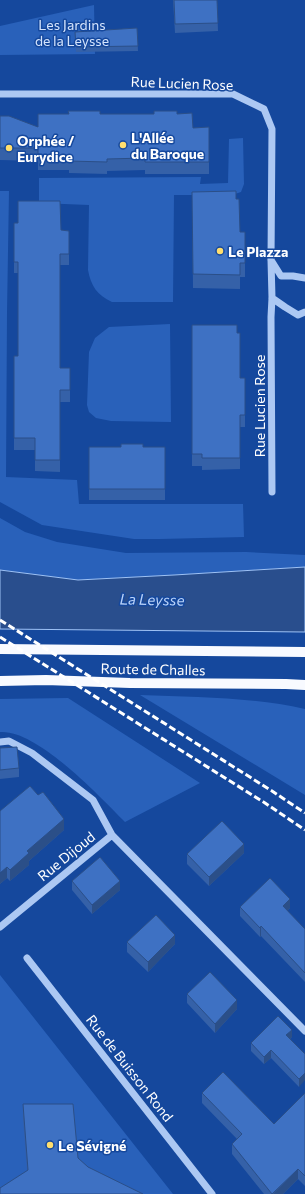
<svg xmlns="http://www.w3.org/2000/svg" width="305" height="1194" font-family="Commissioner,sans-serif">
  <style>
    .green { fill: #2961ba }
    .water { fill: #294e8d; stroke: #9ec2f5 }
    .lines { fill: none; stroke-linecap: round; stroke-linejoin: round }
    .minor { stroke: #acc8f3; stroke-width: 7 }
    .major { stroke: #f8faff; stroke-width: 10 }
    .rail { stroke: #fff; stroke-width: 3; stroke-dasharray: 7 3; stroke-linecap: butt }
    .wall { fill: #3561a8 }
    .shaded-wall { fill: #2b4f88 }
    .building { fill: #3e71c3; stroke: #2b4f88 }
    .poi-dot { fill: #ffde6e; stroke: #15489d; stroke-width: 1.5 }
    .labels { text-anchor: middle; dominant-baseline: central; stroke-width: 3; stroke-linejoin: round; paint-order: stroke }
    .park-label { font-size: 14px; fill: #d4e4fd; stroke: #15489d }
    .street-label { font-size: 14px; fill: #fff; stroke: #15489d }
    .poi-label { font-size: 14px; font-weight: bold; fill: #fff; stroke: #15489d; text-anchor: start }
    .water-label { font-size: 15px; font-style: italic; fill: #b9d2f9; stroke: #15489d }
  </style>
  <rect width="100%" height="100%" fill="#15489d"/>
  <path class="green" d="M94 5 95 54 0 55V26Z
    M243 138 244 184 241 192 232 195H174L173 302H112C97 295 91 286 88 270L89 205 39 203V178L201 177 200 184 228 183 229 139Z
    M0 191H9L7 313 6 477 77 480 79 504H243L244 537 160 539H134L42 525 0 502Z
    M170 324 171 422 111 421 96 418 89 412 87 405 89 352 95 338 109 327Z
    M0 518 25 532 57 542 126 553 246 552 305 555V567L174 575 78 580 0 570Z
    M140 695C195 697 251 697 305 709V795Z
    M68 698 200 783 125 822C100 797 37 729 0 732V699Z
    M0 975 19 999 173 1194H0Z"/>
  <path class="water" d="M305 567V632L0 629V570L78 580 174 575Z"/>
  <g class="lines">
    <path class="minor" d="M0 94H233L264 109 272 129 271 260 272 298 271 317 272 492
      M271 260 281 276H293L305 278
      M272 298 285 307 298 315 305 312
      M0 742 9 741 32 753 93 800 112 835 305 1031
      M0 927 112 835
      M27 958 212 1194"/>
    <path class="major" d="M0 649 305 652
      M0 681 46 680 130 683 286 684 305 685"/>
    <path class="rail" d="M0 620 272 791 305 813
      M0 637 265 803 305 830"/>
  </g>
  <path class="wall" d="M173 0H217L218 31 175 33Z
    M137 28 138 51 76 52 75 32Z
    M100 114H177L193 128 209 127V174H145V170L107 171V174L69 173V170H38V161L0 160V116L38 127Z
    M192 192 236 199 240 232H245V277H240V289L193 288Z
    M14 223H18L61 230 69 231V265H60V368L70 390V402H60V472L35 471V450H14V356H18V273H14Z
    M192 325 237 333 240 378H245V427H240V469L202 470V466H192Z
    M89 447H165V500H89Z
    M0 748 19 768V777L0 779Z
    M0 811 64 830 29 861V865L10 881 7 878 0 884Z
    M244 853 209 886 187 864V854Z
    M72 881 120 890 92 914 72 890Z
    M240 907 290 908 287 911 305 929V982L261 936 260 937 240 916Z
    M127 942 175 944 148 972 127 952Z
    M187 994 237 1009 215 1033 187 1003Z
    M292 1037 290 1039 305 1054 299 1087 271 1058 264 1064 251 1051V1043Z
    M202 1093 274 1124 305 1093V1186L298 1179 283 1194H264L232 1154V1144L237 1139 202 1103Z
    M23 1104 78 1158 88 1167 27 1171 23 1118Z"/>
  <path class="shaded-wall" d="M64 819V830L29 861V865L10 881V870L27 851Z
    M244 844V853L209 886V877Z
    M7 867V878L0 884V873Z
    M120 881V890L92 914V905Z
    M290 899V908L283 915V906Z
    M261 926V936L260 937V928Z
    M175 935V944L148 972V962Z
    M237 1000V1009L215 1033V1024Z
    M292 1030V1037L286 1043V1035Z
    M271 1050V1058L264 1064V1057Z
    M305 1073V1080L299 1087V1079Z
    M298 1169V1179L283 1194H273Z"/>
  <path class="building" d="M174 0H217L218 23 175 24Z
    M137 28 138 46 76 47 75 32Z
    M68 111H100V114H154V111H177V114L192 113 193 128 209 127V162H145V158L107 159V162L69 161V158H38V148H0V116H9L38 127V114H69Z
    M236 191V199H239L240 232H245V263H240V275L193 274 192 192Z
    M18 201H60L61 230 69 231V254H60V368H70V390H60V460H35V438H14V356H18V262H14V223H18Z
    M192 325H237V333H240V378H245V415H240V458H202V454H192Z
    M121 444H143V447H165V489H89V447H121Z
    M17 747 19 768 0 770V748Z
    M30 786 38 795 43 792 64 819 27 851 29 853 10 870 7 867 0 873V811Z
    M222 821 244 844 209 877 187 854Z
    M100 857 120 881 92 905 72 881Z
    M270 878 290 899 283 906 305 929V973L261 926 260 928 240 907Z
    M156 915 175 935 148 962 127 942Z
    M210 972 237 1000 215 1024 187 994Z
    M278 1016 292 1030 286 1035 305 1054V1073L299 1079 271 1050 264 1057 251 1043Z
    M223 1072 274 1124 305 1093V1176L298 1169 272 1194 232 1144 242 1134 202 1093Z
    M23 1104H73L78 1158 88 1167 143 1194H0V1188L28 1170Z"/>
  <g class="poi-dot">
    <circle cx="123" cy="145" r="4"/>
    <circle cx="9" cy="148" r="4"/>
    <circle cx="220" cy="251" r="4"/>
    <circle cx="50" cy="1145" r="4"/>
  </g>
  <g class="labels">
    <g class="park-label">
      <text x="72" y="24">Les Jardins<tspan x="72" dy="16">de la Leysse</tspan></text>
    </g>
    <g class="street-label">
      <text transform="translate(182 83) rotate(2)">Rue Lucien Rose</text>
      <text transform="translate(259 406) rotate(-90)">Rue Lucien Rose</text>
      <text transform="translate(153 669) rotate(1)">Route de Challes</text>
      <text transform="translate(66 856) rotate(-39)">Rue Dijoud</text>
      <text transform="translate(130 1068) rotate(52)">Rue de Buisson Rond</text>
    </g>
    <g class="poi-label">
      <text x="131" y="137">L'Allée<tspan x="131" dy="16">du Baroque</tspan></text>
      <text x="17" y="140">Orphée /<tspan x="17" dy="16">Eurydice</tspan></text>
      <text x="228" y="251">Le Plazza</text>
      <text x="58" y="1145">Le Sévigné</text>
    </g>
    <g class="water-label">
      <text transform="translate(152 599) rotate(1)">La Leysse</text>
    </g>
  </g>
</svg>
